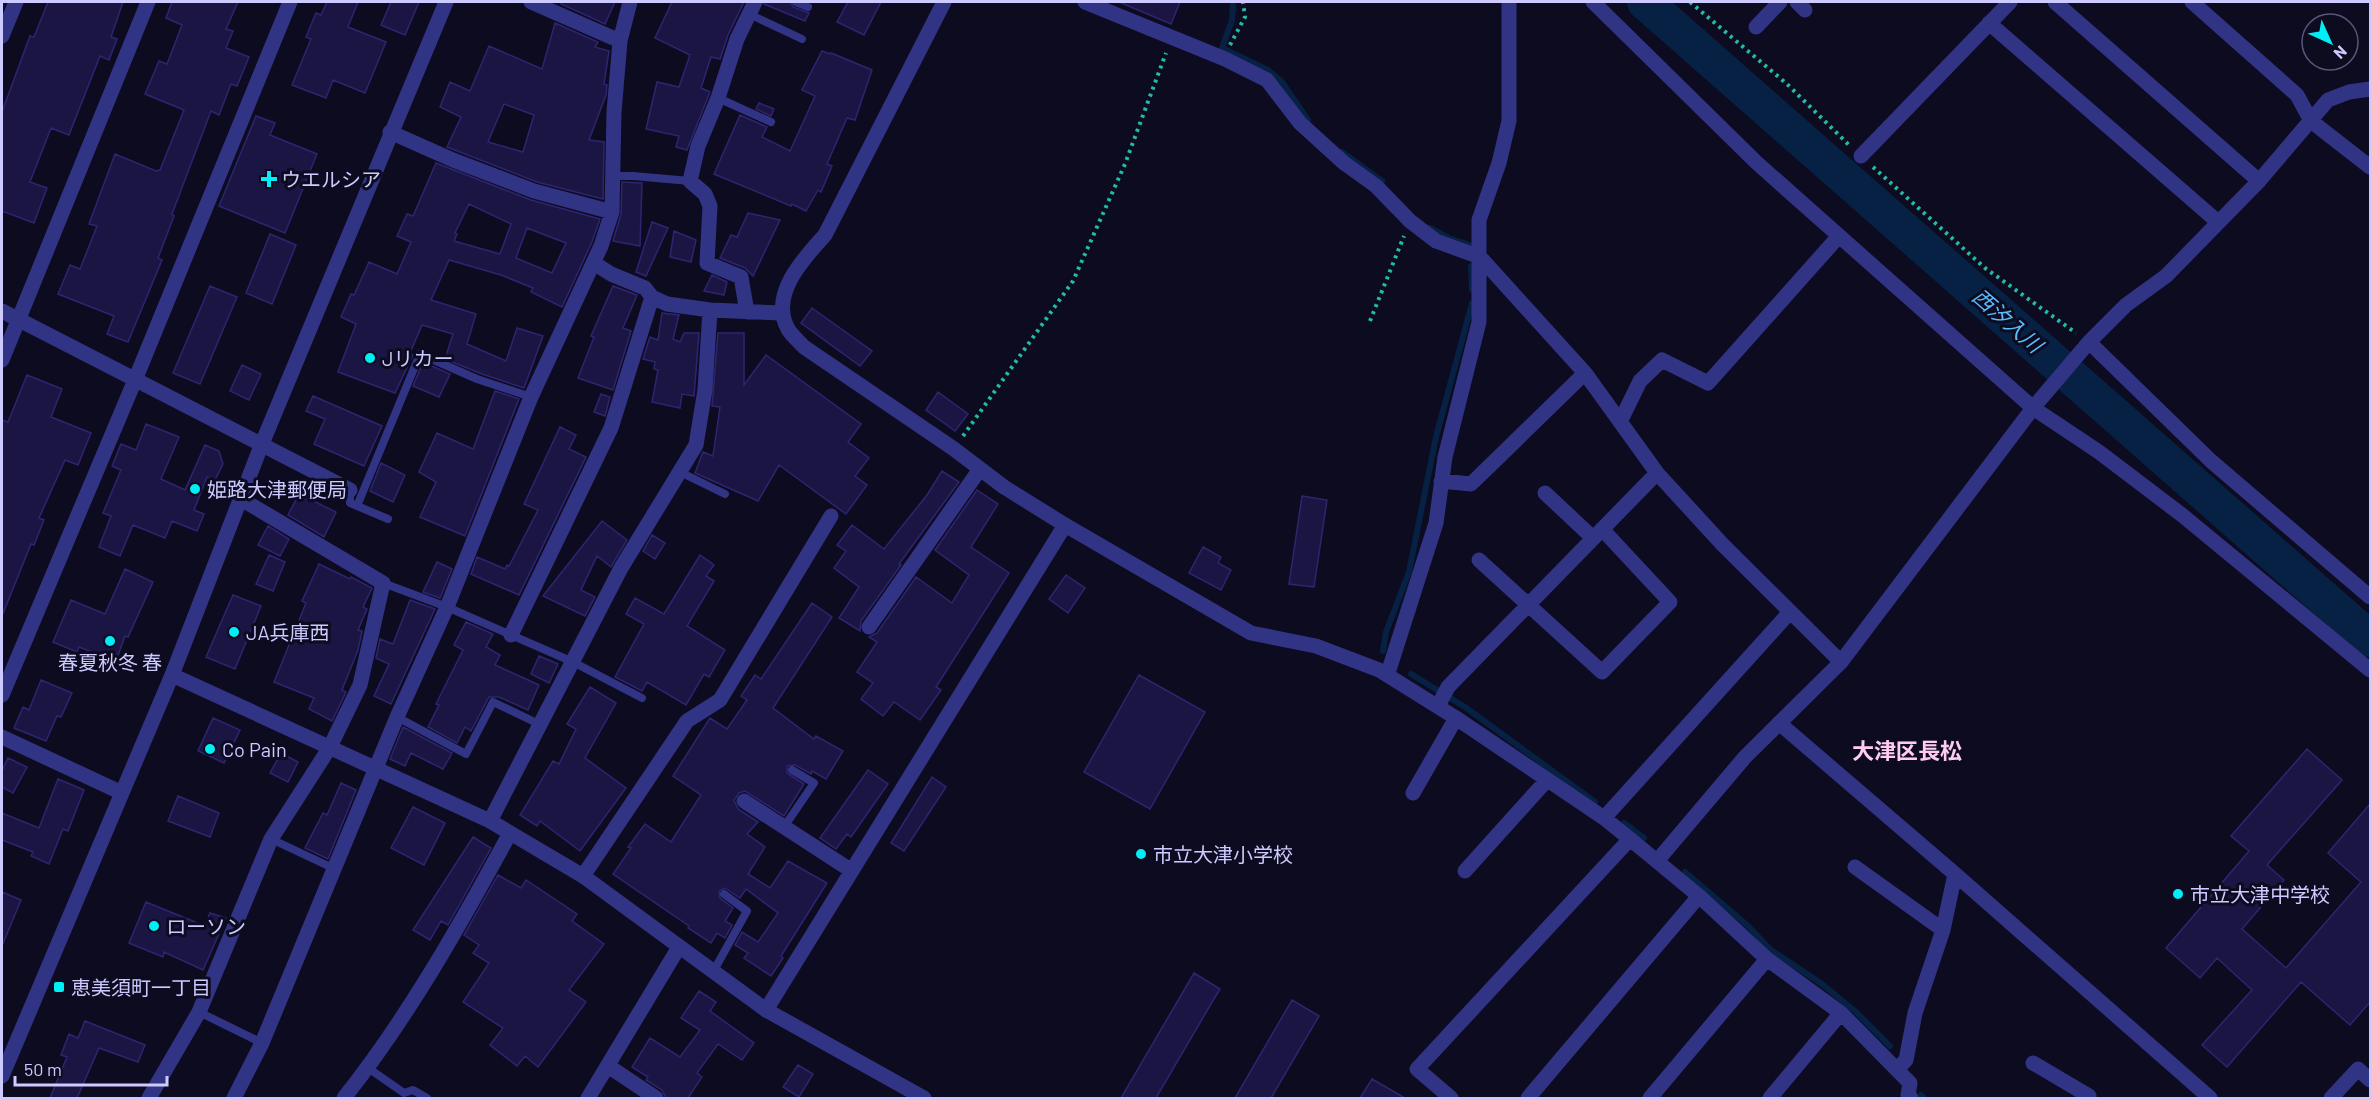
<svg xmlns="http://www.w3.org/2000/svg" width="2372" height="1100" font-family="Barlow,'Noto Sans JP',sans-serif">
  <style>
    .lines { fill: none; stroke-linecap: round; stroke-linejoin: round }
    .stream { stroke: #062143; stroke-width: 6 }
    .river { stroke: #062143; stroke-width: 36 }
    .building { fill: #1b1543; stroke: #2e2571; stroke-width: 1.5; fill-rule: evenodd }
    .path { stroke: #22bba7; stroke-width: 4; stroke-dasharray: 3 4.5; stroke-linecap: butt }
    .service { stroke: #313484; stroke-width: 8 }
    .minor { stroke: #313484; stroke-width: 15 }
    .tertiary { stroke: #313484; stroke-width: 15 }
    .poi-dot { fill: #00eef5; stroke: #0d0b20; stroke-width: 2 }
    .labels { text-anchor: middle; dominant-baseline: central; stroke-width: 6; stroke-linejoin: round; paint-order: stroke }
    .poi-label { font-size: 20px; fill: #cccaff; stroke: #0d0b20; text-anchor: start }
    .water-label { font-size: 21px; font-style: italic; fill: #58bdff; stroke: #0d0b20 }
    .quarter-label { font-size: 22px; font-weight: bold; fill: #ffccf0; stroke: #0d0b20 }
  </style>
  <rect width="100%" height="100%" fill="#0d0b20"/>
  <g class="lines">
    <path class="stream" d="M1233 2 1232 20 1222 48 1268 70 1282 82 1308 120
      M1342 152 1382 181
      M1430 228 1449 238 1470 245
      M1471 266 1472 290
      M1383 651 1386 632 1409 572 1436 437 1472 303
      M1411 674 1465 707 1595 802
      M1624 823 1644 838
      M1685 872 1747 925 1771 950 1822 984 1856 1012 1890 1046
      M1921 1095 1924 1098"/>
    <path class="river" d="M1645 2 2370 639"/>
  </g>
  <path class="building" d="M48 2H123L111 37 117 39 109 60 100 56 69 135 51 128 30 182 47 188 34 223 2 211V112L30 36 34 37Z
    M172 2H238L226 29 233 31 226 48 249 57 237 86 231 84 219 115 211 111 172 214 174 216 158 258 162 260 128 342 107 334 114 316 58 294 70 265 80 269 97 226 89 224 115 154 156 171 160 170 184 110 145 94 159 61 167 64 182 25 166 18Z
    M327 2H358L348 27 386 42 365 93 333 80 326 98 292 85 311 39 306 37 316 13 321 15Z
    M391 2H419L405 35 381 25Z
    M562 2H615L605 24 561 4Z
    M672 2H744L728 35 720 59 711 57 701 88 710 92 687 150 676 147 679 136 646 129 657 82 679 87 690 55 655 38Z
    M765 2H790L793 7 809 13 805 21 764 4Z
    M848 2H881L864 35 837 22Z
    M1119 2H1180L1171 24Z
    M555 23 598 42 595 47 609 51 604 84 607 85 606 95 589 140 604 142 603 199 537 182 447 147 461 117 440 107 450 82 470 91 489 46 542 69ZM504 104 534 115 523 152 488 142Z
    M822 51 830 54 831 53 872 70 855 120 847 118 827 164 832 166 821 192 818 190 806 211 792 204 791 206 714 174 740 115 767 127 762 137 790 151 815 96 802 90Z
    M759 103 774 109 771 116 756 109Z
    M256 116 275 123 270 135 317 154 285 233 219 206Z
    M436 163 531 200 600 219 592 242 562 307 531 292 533 288 501 275 449 260 431 300 476 314 467 344 506 361 517 328 543 336 524 388 482 374 445 359 453 334 422 325 410 353 413 355 395 393 338 372 356 324 341 317 351 294 354 295 369 262 397 274 411 242 397 236 407 214 413 216ZM469 204 511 224 500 254 454 241 457 234 455 233ZM527 228 566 243 552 273 516 258Z
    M622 182 642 183 640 246 613 241 621 214Z
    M748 213 780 220 753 276 745 268 720 258 731 235 737 237Z
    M652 222 668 228 646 276 636 272Z
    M674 231 696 240 691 262 670 257Z
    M270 234 296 245 272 304 246 293Z
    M712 275 727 282 724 295 704 291Z
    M210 286 237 297 200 384 173 373Z
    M613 286 637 295 623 328 631 331 613 390 578 378 594 337 591 336Z
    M812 308 872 351 860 366 801 323Z
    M662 313 679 315 673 339 680 342 684 333H699L694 396 682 394 680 408 652 402 658 370 654 369 655 362 643 359 650 337 658 340Z
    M718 333H744V385L766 355 861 424 848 442 869 458 855 476 867 485 846 514 779 465 758 501 695 473 703 452 713 456 720 407 712 406Z
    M423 362 450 374 439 397 413 386Z
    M242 365 261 374 249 400 230 391Z
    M27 375 62 389 51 417 91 433 78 465 65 460 39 518 44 520 34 545 31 544 2 616V420L8 422Z
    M495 391 519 399 465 536 420 517 436 482 419 472 437 433 473 449Z
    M938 392 968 414 955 431 926 410Z
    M601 394 610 397 605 416 594 412Z
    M313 396 382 426 364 466 314 444 325 419 306 411Z
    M146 424 179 437 161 479 185 490 205 445 219 451 223 464 215 480 207 477 194 510 204 514 197 531 172 521 165 538 133 525 120 556 99 547 111 516 103 513 121 470 112 466 121 444 136 450Z
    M560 427 576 435 569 449 586 457 519 595 471 574 477 557 505 569 507 565 509 566 538 510 524 504Z
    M381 463 405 475 393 502 370 491Z
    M942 471 959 482 899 564 901 565 861 621 860 631 839 618 859 587 834 568 846 551 837 545 852 525 884 549 927 495Z
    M977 490 998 504 971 547 1009 573 936 687 941 690 920 720 894 702 883 716 861 699 873 683 857 672 877 642 869 637 877 633 916 577 952 603 969 575 935 550Z
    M299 494 336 512 324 537 288 515Z
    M1302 496 1327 500 1314 587 1289 584Z
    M602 521 627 540 611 567 597 556 581 590 595 597 585 616 543 596Z
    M268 526 289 539 280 556 258 545Z
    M652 535 665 543 655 559 643 551Z
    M1203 547 1221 557 1218 563 1231 570 1221 590 1189 573Z
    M269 555 285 562 273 591 256 584Z
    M700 555 714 565 706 576 714 581 687 626 725 650 709 677 704 674 686 705 647 682 642 691 615 677 644 624 626 614 635 598 664 614Z
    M437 562 452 569 440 598 423 592Z
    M319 564 350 579 351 577 372 588 363 607 367 609 358 630 362 631 358 650 342 690 346 692 332 721 309 709 314 698 274 682 306 603 302 601Z
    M125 569 153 582 128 637 125 636 116 661 79 647 77 652 53 642 71 600 105 614Z
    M1066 575 1085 588 1068 613 1049 599Z
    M233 595 261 606 235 669 206 657Z
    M410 600 435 609 391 704 374 696 389 664 376 658 380 639 393 644Z
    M812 603 832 617 773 708 814 739 816 736 843 751 826 779 812 771 811 774 795 765 787 766V773L804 784 784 816 745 791 739 793 734 800 738 809 758 822 747 834 765 847 748 874 770 888 788 861 827 883 781 956 783 958 771 976 744 958 748 953 735 945 742 932 758 942 778 913 746 889 740 898 725 888 719 891 720 898 733 908 725 921 732 925 725 938 717 933 711 943 688 928 689 926 613 874 631 848 628 847 645 824 671 842 701 795 673 776 710 718 727 729 747 700 741 696 755 675 761 679Z
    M466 622 493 634 486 647 500 655 495 665 539 685 528 710 499 697H489L471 731 465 727 457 743 428 727 439 705 436 704 463 650 454 645Z
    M539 656 558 664 549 683 531 674Z
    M1139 675 1205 712 1150 809 1084 772Z
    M41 680 72 693 61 717 57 716 46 741 14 728 23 707 29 710Z
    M590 687 616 703 585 758 626 788 580 851 540 821 537 826 520 815 553 761 559 764 576 729 567 724Z
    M213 718 240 730 224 763 198 751Z
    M403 727 452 753 443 769 411 753 405 766 390 759Z
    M2307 749 2342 780 2267 865 2284 880 2242 929 2286 968 2361 882 2328 853 2370 804V1002L2350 1025 2301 982 2227 1067 2202 1045 2252 990 2217 958 2200 978 2166 948 2249 851 2231 836Z
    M281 753 298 762 288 782 270 773Z
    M8 758 27 767 13 793 2 787V771Z
    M868 770 888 784 851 837 847 834 836 849 820 838Z
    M932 777 946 787 904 851 891 843Z
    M58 779 84 790 68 831 63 829 49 864 31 856 33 852 2 840V813L39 828Z
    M341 783 356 790 328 859 305 848 323 813 327 815Z
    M178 796 219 813 210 837 168 821Z
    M413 807 445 823 424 865 391 848Z
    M473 837 491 848 448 925 441 921 430 940 413 930Z
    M498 875 521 888 526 880 577 914 572 921 604 944 569 990 586 1002 538 1067 525 1056 517 1066 490 1045 503 1028 463 1002 489 963 473 953 479 945 464 935Z
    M2 892 21 900 2 946Z
    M146 902 205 926 210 913 226 918 203 970 164 952 163 957 129 943Z
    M1194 973 1220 989 1208 1009 1156 1098H1121Z
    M699 991 716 1002 710 1011 754 1043 742 1060 718 1044 697 1073 702 1077 688 1098H666L662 1090 646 1080 648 1077 632 1067 650 1038 680 1057 700 1030 681 1018Z
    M1292 1000 1319 1016 1271 1098H1235Z
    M85 1021 145 1045 138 1062 99 1048 77 1098H50L67 1057 61 1055 69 1034 78 1038Z
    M798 1065 813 1074 799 1097 783 1087Z
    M1372 1079 1405 1098H1360Z"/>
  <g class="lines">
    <path class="path" d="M1690 2 1787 84 1850 146
      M1230 45 1245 17 1243 2
      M1873 167 1985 268 2076 333
      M1370 321 1404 236
      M963 436 1073 281 1125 164 1166 53"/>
    <path class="service" d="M796 2 808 7
      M749 14 802 39
      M718 98 771 122
      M614 176H633L690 181
      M680 472 725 494
      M350 490V503L388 519
      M357 506 420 354 477 379 531 397
      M383 583 447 607 573 662 642 698
      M397 717 466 754 493 702 541 725
      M784 827 814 783 792 770
      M271 839 335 869
      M713 972 747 911 724 894
      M199 1012 262 1043
      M368 1068 404 1093 413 1090 427 1098"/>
    <path class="minor" d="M531 2 620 41
      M1085 2 1225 59 1267 80 1300 123 1344 163 1376 186 1410 221 1436 241 1480 257 1585 373 1657 473 1723 545 1841 662
      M1593 2 1757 163 2033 408 2099 452 2182 515 2370 670
      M1797 2 1805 10
      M2055 2 2259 181
      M2192 2 2297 95 2311 121 2370 167
      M1989 23 2218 222
      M1756 27 1780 2
      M2 36 16 2
      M390 132 453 160 534 191 612 212
      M1861 156 2010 2
      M594 263 611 274 645 288 652 297 667 304 710 310 782 313
      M747 312 741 277 707 263 710 206 705 194 690 181 698 146 718 98 737 39 755 2
      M2089 342 2211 461 2370 597
      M2 360 148 2
      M2033 408 2089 342 2126 305 2166 276 2259 181 2328 100 2349 92 2370 89
      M1620 422 1640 381 1662 360 1708 383 1839 236
      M1441 481 1471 484 1585 373
      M1545 493 1593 538
      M1479 560 1602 672 1670 602 1602 529
      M869 627 980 469
      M511 635 611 428 652 297
      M1388 673 1436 523 1445 457 1479 322V220L1499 163 1509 121V2
      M2 695 135 380 290 2
      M1438 706 1448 687 1657 473
      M1779 723 1955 874 2210 1098
      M2 737 120 792
      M1413 793 1456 718 1604 818 1630 839 1699 896 1767 959 1841 1013 1910 1083 1908 1095 1911 1098
      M744 801 852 871
      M1604 818 1790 612
      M490 821 621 568 696 445 705 390 710 310
      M1855 867 1943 930
      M1465 871 1547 780
      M583 876 687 721 720 700 831 516
      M766 1010 1065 525
      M2033 1063 2089 1096
      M608 1066 656 1098
      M1897 1069 1906 1060 1915 1013 1943 930 1955 874
      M149 1098 199 1012 271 839 330 747 360 685 383 583 241 499
      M234 1098 262 1043 397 717 447 607 531 397 601 246 612 212 614 112 620 41 630 2
      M344 1098C409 1016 460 925 510 833
      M588 1098 679 947
      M1451 1098 1417 1069 1630 839
      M1528 1098 1699 896
      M1650 1098 1767 959
      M1770 1098 1841 1013
      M2331 1098 2358 1069 2370 1080"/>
    <path class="tertiary" d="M944 2 825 235C803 259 769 295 788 329 792 336 799 341 804 347L954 449 1004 487 1065 525 1251 633 1316 646 1379 670 1456 718
      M2 311 350 490
      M172 675 490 821 583 876 766 1010 924 1098
      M1657 861 1745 757 1841 662 2033 408
      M2 1076 172 675 261 446 446 2"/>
  </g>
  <g class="poi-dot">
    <path d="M266 170h6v6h6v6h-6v6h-6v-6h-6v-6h6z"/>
    <circle cx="370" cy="358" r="6"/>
    <circle cx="195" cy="489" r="6"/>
    <circle cx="234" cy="632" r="6"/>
    <circle cx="110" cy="641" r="6"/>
    <circle cx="210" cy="749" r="6"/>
    <circle cx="1141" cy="854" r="6"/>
    <circle cx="2178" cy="894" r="6"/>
    <circle cx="154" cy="926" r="6"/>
    <rect x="53" y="981" width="12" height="12" rx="3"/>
  </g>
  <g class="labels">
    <g class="poi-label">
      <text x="281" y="179">ウエルシア</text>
      <text x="382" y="358">Jリカー</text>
      <text x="207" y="489">姫路大津郵便局</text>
      <text x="246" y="632">JA兵庫西</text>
      <text x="110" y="662" text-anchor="middle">春夏秋冬 春</text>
      <text x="222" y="749">Co Pain</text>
      <text x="1153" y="854">市立大津小学校</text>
      <text x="2190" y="894">市立大津中学校</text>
      <text x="166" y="926">ローソン</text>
      <text x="71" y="987">恵美須町一丁目</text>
    </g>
    <g class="water-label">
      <text transform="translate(2008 320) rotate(41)">西汐入川</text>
    </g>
    <g class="quarter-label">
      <text x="1907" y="750">大津区長松</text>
    </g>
  </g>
  <rect width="2372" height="1100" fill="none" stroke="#cccaff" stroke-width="6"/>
  <g transform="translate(2330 42) rotate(135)"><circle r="28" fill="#0d0b20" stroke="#595779" stroke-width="1.5"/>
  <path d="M0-4.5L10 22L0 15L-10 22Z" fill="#00eef5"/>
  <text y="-9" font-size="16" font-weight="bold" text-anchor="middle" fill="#cccaff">N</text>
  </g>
  <path d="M15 1076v9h152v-9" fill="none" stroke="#cccaff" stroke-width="3"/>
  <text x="24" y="1076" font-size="18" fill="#cccaff" stroke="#0d0b20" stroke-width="4.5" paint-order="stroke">50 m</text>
</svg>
